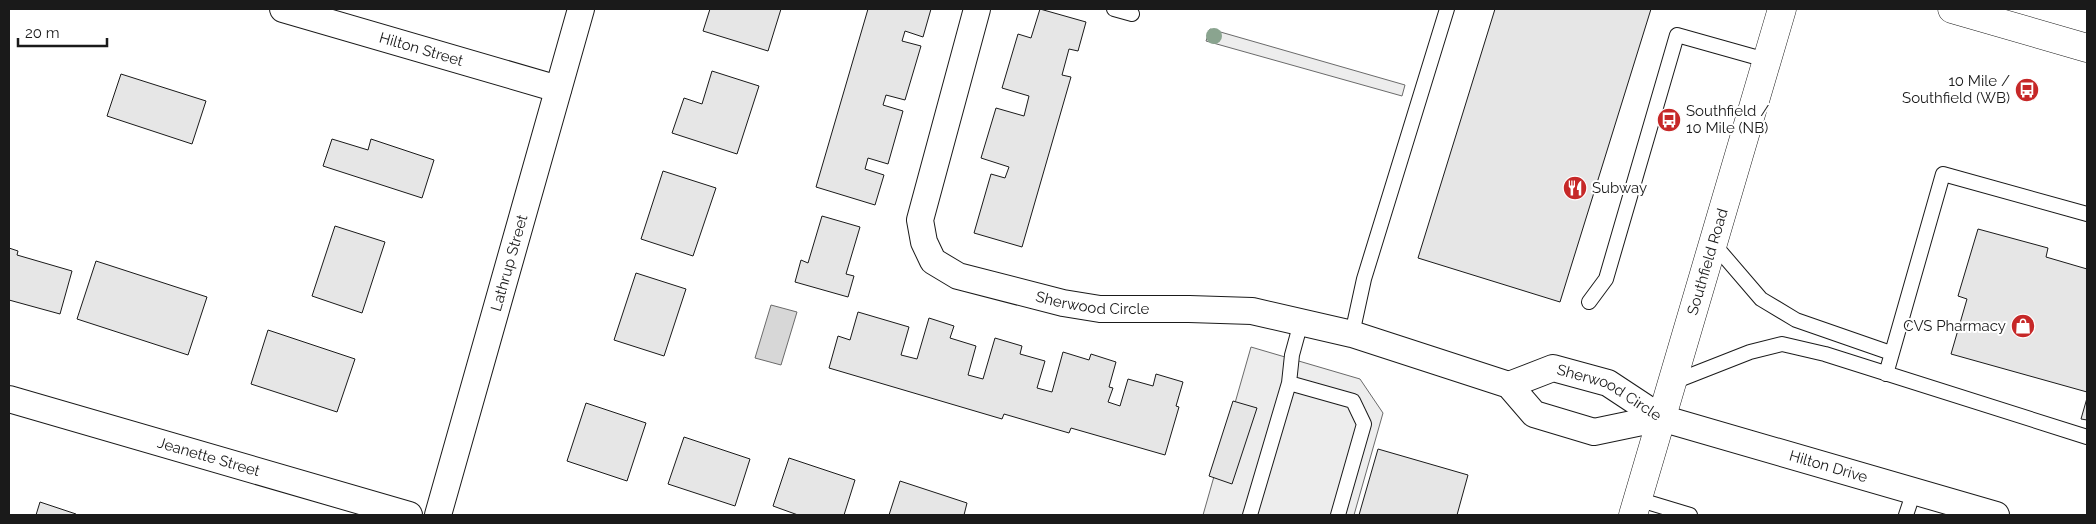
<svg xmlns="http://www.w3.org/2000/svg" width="2096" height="524" font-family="Raleway,sans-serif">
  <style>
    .built { fill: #ededed; stroke: #6a6a6a }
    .water { fill: #d7d7d7; stroke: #6a6a6a }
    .building { fill: #e6e6e6; stroke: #1a1a1a }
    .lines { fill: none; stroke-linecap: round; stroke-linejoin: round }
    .service-casing { stroke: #1a1a1a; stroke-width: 16 }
    .minor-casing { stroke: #1a1a1a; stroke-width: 28 }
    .secondary-casing { stroke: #1a1a1a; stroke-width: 29 }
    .service { stroke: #fff; stroke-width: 14 }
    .minor { stroke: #fff; stroke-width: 26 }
    .secondary { stroke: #fff; stroke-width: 28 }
    .tree { fill: #8aa48f }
    .labels { text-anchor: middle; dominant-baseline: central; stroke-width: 4; stroke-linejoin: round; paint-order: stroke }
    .street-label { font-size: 15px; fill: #1a1a1a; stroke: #fff }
    .poi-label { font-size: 15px; fill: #1a1a1a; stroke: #fff; text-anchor: end }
  </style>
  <rect width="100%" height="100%" fill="#fff"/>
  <path class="built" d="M1210 29 1405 85 1402 96 1206 41Z
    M1251 347 1360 379 1383 413 1354 515H1203Z"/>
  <path class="water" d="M771 305 797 312 781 365 755 358Z"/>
  <path class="building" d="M710 9H781L768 51 703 31Z
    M868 9H931L923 37 905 31 902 41 921 46 905 100 886 95 883 105 903 111 888 164 868 158 865 169 884 175 875 205 816 187Z
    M1040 9 1086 22 1078 51 1069 49 1062 75 1071 77 1022 247 974 233 991 174 1005 178 1009 167 981 158 996 108 1024 116 1029 96 1002 88 1018 34 1031 38Z
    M1495 9H1651L1560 302 1418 258Z
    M712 71 759 86 737 154 672 133 684 98 702 104Z
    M121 74 206 101 192 144 107 116Z
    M332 139 368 150 371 139 434 160 422 198 323 166Z
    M663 171 716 188 693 256 641 239Z
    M822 216 860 227 846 274 854 276 848 297 795 282 801 260 808 263Z
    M335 226 385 242 362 313 312 296Z
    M1978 229 2048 248 2046 257 2087 269V392L1951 354 1967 299 1958 296Z
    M9 248 18 251 17 255 72 271 60 314 9 300Z
    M96 261 207 297 188 355 77 319Z
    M636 273 686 289 664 356 614 340Z
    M858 312 909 327 901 355 917 359 929 318 954 326 950 338 976 346 968 375 983 379 995 338 1022 346 1020 354 1045 361 1037 388 1052 392 1063 352 1089 360 1091 354 1116 362 1109 387 1113 388 1108 402 1120 406 1128 379 1153 386 1156 374 1183 382 1176 406 1179 407 1165 455 1071 428 1069 433 1004 414 1002 419 829 368 838 336 850 340Z
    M268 330 355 359 337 412 251 384Z
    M2087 398V420L2081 419Z
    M1233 401 1257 408 1232 484 1209 476Z
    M586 403 646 423 627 481 567 461Z
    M684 437 750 459 735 506 668 484Z
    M1378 449 1468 475 1457 515H1359Z
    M789 458 855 480 844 515H798L773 506Z
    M900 481 967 503 964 515H889Z
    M40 502 76 514 75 515H36Z"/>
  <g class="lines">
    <g class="service-casing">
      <path id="service" d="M1114 9 1132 14
        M1712 242 1761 299 1796 320 1891 353
        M1589 302 1606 279 1677 35 1766 60
        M1352 334 1364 279 1447 9
        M1886 374 1943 174 2087 214
        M1289 383 1353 401 1364 424 1338 515
        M1671 383 1750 352 1782 344 1825 354 2087 437
        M1637 499 1690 515
        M1250 515 1289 383 1292 355 1301 322
        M1906 515 1914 491"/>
    </g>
    <g class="minor-casing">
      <g id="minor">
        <path id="s1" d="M283 9 558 89"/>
        <path id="s2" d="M977 9 920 220 924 242 933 261 958 276 1063 303 1100 309H1189L1252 311 1352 334 1509 385 1534 414 1594 432 1661 418"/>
        <path id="s3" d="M1509 385 1553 368 1608 383 1661 418 1996 515"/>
        <path id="s4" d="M9 399 409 515"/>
        <path id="s5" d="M438 515 581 9"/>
      </g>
    </g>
    <g class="secondary-casing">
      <g id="secondary">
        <path d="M1952 9 2087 48"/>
        <path id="s6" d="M1633 515 1782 9"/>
      </g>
    </g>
    <use href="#service" class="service"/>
    <use href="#minor" class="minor"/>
    <use href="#secondary" class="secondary"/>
  </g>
  <circle class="tree" cx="1214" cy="36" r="8"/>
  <defs>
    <g id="bus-disc" transform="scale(1.25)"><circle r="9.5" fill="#c62828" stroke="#fff"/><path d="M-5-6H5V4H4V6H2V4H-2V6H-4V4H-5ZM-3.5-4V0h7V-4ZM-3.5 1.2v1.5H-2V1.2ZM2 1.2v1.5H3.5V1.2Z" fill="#fff"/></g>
    <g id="restaurant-disc" transform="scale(1.25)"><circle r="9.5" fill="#c62828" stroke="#fff"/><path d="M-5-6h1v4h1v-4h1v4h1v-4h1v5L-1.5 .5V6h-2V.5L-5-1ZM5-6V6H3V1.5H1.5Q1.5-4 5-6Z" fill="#fff"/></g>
    <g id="shop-disc" transform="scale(1.25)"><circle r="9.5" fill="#c62828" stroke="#fff"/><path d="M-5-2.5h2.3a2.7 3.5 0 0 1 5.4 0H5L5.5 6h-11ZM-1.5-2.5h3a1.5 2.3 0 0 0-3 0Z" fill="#fff"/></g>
  </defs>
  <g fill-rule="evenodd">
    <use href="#bus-disc" x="2027" y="90"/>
    <use href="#bus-disc" x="1669" y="120"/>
    <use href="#restaurant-disc" x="1575" y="188"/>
    <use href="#shop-disc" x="2023" y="326"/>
  </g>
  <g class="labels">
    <g class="street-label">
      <text stroke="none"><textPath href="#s1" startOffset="144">Hilton Street</textPath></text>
      <text stroke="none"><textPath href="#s5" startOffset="262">Lathrup Street</textPath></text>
      <text stroke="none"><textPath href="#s6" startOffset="264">Southfield Road</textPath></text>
      <text stroke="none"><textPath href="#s2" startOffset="429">Sherwood Circle</textPath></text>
      <text stroke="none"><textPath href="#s3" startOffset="109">Sherwood Circle</textPath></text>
      <text stroke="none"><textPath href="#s4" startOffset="208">Jeanette Street</textPath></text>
      <text stroke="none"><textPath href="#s3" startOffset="342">Hilton Drive</textPath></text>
    </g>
    <g class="poi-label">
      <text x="2010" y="81">10 Mile /<tspan x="2010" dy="17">Southfield (WB)</tspan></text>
      <text x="1686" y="111" text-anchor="start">Southfield /<tspan x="1686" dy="17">10 Mile (NB)</tspan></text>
      <text x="1592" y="188" text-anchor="start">Subway</text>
      <text x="2006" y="326">CVS Pharmacy</text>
    </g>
  </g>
  <rect width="2096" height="524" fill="none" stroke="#1a1a1a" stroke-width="20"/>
  <path d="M18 38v8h89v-8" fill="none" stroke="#1a1a1a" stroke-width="2.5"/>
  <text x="25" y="38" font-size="15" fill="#1a1a1a" stroke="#ffffff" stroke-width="4" paint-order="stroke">20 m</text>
</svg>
